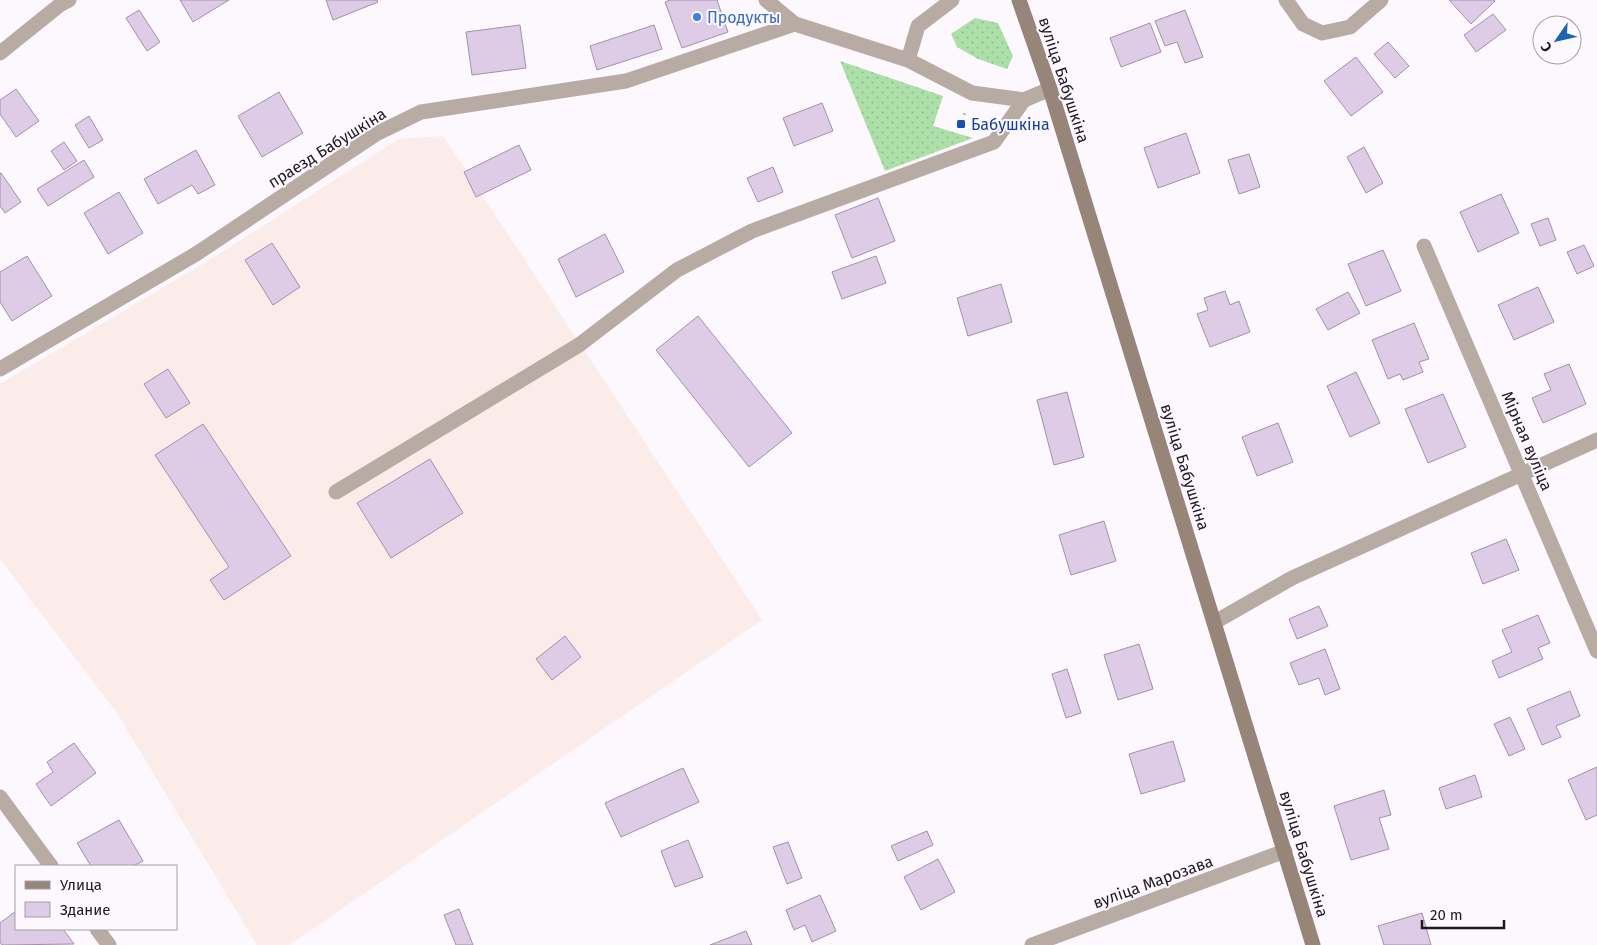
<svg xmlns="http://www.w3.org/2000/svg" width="1597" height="945" font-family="'Fira Sans',sans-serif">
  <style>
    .industrial { fill: #fbebe9 }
    .grass { fill: url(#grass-dots) }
    .building { fill: #decbe6; stroke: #a390aa }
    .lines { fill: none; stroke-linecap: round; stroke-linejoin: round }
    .path { stroke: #8d888f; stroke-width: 3; stroke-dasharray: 1 4; stroke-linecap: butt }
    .lane { stroke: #b8aba3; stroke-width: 15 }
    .street { stroke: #b8aba3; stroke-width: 15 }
    .secondary { stroke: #988579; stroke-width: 15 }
    .shop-dot { fill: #3f7fe0; stroke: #fcf8fd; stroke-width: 2 }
    .transit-dot { fill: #1a4fb4; stroke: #fcf8fd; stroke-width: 2 }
    .labels { text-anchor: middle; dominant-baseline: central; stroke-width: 4; stroke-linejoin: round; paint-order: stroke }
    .shop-label { font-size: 16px; fill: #366cbe; stroke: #fcf8fd; text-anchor: start }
    .street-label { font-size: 16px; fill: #1f1821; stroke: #fcf8fd }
    .transit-label { font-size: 16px; fill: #164399; stroke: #fcf8fd; text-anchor: start }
  </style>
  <defs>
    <pattern id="grass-dots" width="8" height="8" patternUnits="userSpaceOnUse" patternTransform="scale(1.25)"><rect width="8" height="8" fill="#ace0a8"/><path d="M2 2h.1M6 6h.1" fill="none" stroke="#94bf90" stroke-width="1.8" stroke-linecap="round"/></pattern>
  </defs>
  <rect width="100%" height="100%" fill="#fcf8fd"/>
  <path class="industrial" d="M443 136 762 620 289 945H257L117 713 0 559V384L203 264 399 139Z"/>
  <path class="grass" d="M975 18 998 23 1013 56 1007 69 978 59 957 47 951 34Z
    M840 61 943 96 933 126 973 138 885 171Z"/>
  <path class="building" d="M180 0H229L193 22Z
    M326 0H377L378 2 333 20Z
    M670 0H717L728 32 682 48 665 2Z
    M1449 0H1494L1495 1 1471 24Z
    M139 10 160 42 147 51 126 18Z
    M1185 10 1203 57 1185 63 1177 42 1165 46 1155 21Z
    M1493 14 1506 30 1476 52 1464 35Z
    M1150 23 1161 52 1121 67 1110 38Z
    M520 25 526 68 472 75 466 32Z
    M654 25 662 49 597 70 590 46Z
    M1388 42 1409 66 1395 78 1374 54Z
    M1356 57 1383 92 1351 116 1324 81Z
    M16 89 39 121 16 137 0 114V100Z
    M279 92 303 133 262 157 238 116Z
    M822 103 833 131 794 146 783 118Z
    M89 116 103 140 89 148 75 125Z
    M1186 133 1200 173 1158 188 1144 148Z
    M64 142 77 161 64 170 51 151Z
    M519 145 531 170 476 197 464 172Z
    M1364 147 1383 183 1366 193 1347 157Z
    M196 150 215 185 198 194 192 185 158 204 144 179Z
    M1249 154 1260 187 1239 194 1228 160Z
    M84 160 94 177 48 206 37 189Z
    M773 167 783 192 758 202 747 178Z
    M0 173H1L21 202 5 213 0 206Z
    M119 192 143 233 108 254 84 213Z
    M1501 194 1519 233 1478 252 1460 212Z
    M878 198 895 241 852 258 835 215Z
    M1548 218 1556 240 1540 246 1531 224Z
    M605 234 624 272 576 297 558 259Z
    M272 243 300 287 273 305 245 260Z
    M1584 245 1594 266 1577 274 1567 252Z
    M1383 250 1401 291 1366 306 1348 264Z
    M27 256 52 296 12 321 0 302V272Z
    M876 256 886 283 842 299 832 272Z
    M1001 284 1012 322 968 336 957 298Z
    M1538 287 1554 322 1514 340 1498 305Z
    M1225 291 1230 305 1239 301 1250 332 1210 347 1197 314 1208 310 1204 298Z
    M1348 292 1360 313 1328 330 1316 309Z
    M698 316 792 433 749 467 656 350Z
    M1414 323 1429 359 1419 362 1423 372 1403 380 1400 374 1388 379 1372 340Z
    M1569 364 1586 404 1543 423 1532 398 1551 390 1544 374Z
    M168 369 190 403 166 418 144 384Z
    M1356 372 1380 423 1350 437 1327 386Z
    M1067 392 1084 457 1054 465 1037 400Z
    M1443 394 1466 447 1428 463 1405 409Z
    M1278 423 1293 462 1257 476 1242 437Z
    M203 424 291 556 224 600 210 580 229 567 155 455Z
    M430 459 463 513 391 558 357 503Z
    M1104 521 1116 561 1071 575 1059 535Z
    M1506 539 1519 570 1483 584 1471 553Z
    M1319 606 1328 626 1297 639 1289 619Z
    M1538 615 1550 643 1538 648 1543 659 1499 678 1492 661 1512 652 1502 630Z
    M565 636 581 657 552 680 536 659Z
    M1139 644 1153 689 1118 700 1104 655Z
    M1325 649 1340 689 1325 695 1319 678 1299 685 1290 663Z
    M1067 669 1081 713 1066 718 1052 674Z
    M1570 691 1580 716 1556 726 1561 737 1542 745 1527 709Z
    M1510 717 1525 749 1509 756 1494 724Z
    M1173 741 1185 781 1141 794 1129 754Z
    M74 743 96 773 51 806 36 784 53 772 47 762Z
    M1597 767V815L1586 820 1568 780Z
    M683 768 699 802 621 837 605 803Z
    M1475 775 1482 797 1446 809 1439 788Z
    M1384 790 1391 815 1379 818 1389 849 1351 860 1334 806Z
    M119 820 143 861 133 866H91L77 843Z
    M927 831 933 845 898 861 891 846Z
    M688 840 703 877 675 887 661 851Z
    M788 842 802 878 787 884 773 847Z
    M938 859 955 892 921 910 904 877Z
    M820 895 836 931 812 942 805 925 794 930 786 910Z
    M459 909 473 945H456L444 915Z
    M16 911V929H63L74 944 2 945 0 942V923Z
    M1422 913 1431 945H1384L1378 926Z
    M746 931 752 945H710Z"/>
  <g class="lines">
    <path class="path" d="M961 124 965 112"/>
    <path class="lane" d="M336 492 579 345 677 270 752 231 994 142 1024 100"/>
    <path class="street" d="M766 0 795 24 908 60 972 93 1024 100 1050 89
      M1286 0 1303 24 1322 33 1350 27 1381 0
      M0 53 61 4 69 0
      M908 60 918 26 952 0
      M1424 246 1597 651
      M0 369 196 254 376 134 421 112 626 81 795 24
      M1215 622 1292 578 1597 440
      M0 797 51 866
      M97 929 109 945
      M1032 945 1285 851"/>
    <path class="secondary" d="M1019 0 1050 89 1313 945"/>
  </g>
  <circle class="shop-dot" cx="697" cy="17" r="5"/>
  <rect class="transit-dot" x="956" y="119" width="10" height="10" rx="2.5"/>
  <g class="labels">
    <g class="shop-label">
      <text x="707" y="17">Продукты</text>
    </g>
    <g class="street-label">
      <text transform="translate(1064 80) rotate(72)">вуліца Бабушкіна</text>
      <text transform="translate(327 148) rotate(-32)">праезд Бабушкіна</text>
      <text transform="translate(1527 441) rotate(67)">Мірная вуліца</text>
      <text transform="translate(1185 467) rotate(73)">вуліца Бабушкіна</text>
      <text transform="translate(1304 854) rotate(73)">вуліца Бабушкіна</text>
      <text transform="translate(1153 882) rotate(-20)">вуліца Марозава</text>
    </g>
    <g class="transit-label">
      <text x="971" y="124">Бабушкіна</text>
    </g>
  </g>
  <rect x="15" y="865" width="162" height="65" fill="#fcf8fd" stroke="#a49ea5"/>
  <rect x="25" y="881" width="25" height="8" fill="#988579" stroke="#a49ea5"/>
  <text x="60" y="890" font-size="15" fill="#1f1821">Улица</text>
  <rect x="25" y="902" width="25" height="15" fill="#decbe6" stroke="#a49ea5"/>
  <text x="60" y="915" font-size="15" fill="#1f1821">Здание</text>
  <g transform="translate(1557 40) rotate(236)"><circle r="24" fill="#fcf8fd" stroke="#a49ea5"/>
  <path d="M0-4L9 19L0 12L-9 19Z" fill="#1e63b3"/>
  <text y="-8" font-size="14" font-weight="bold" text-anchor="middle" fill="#1f1821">С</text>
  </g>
  <path d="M1422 920v8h82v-8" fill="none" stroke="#1f1821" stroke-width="2.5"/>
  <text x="1430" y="920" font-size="15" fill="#1f1821" stroke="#fcf8fd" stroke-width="4" paint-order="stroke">20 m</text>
</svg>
